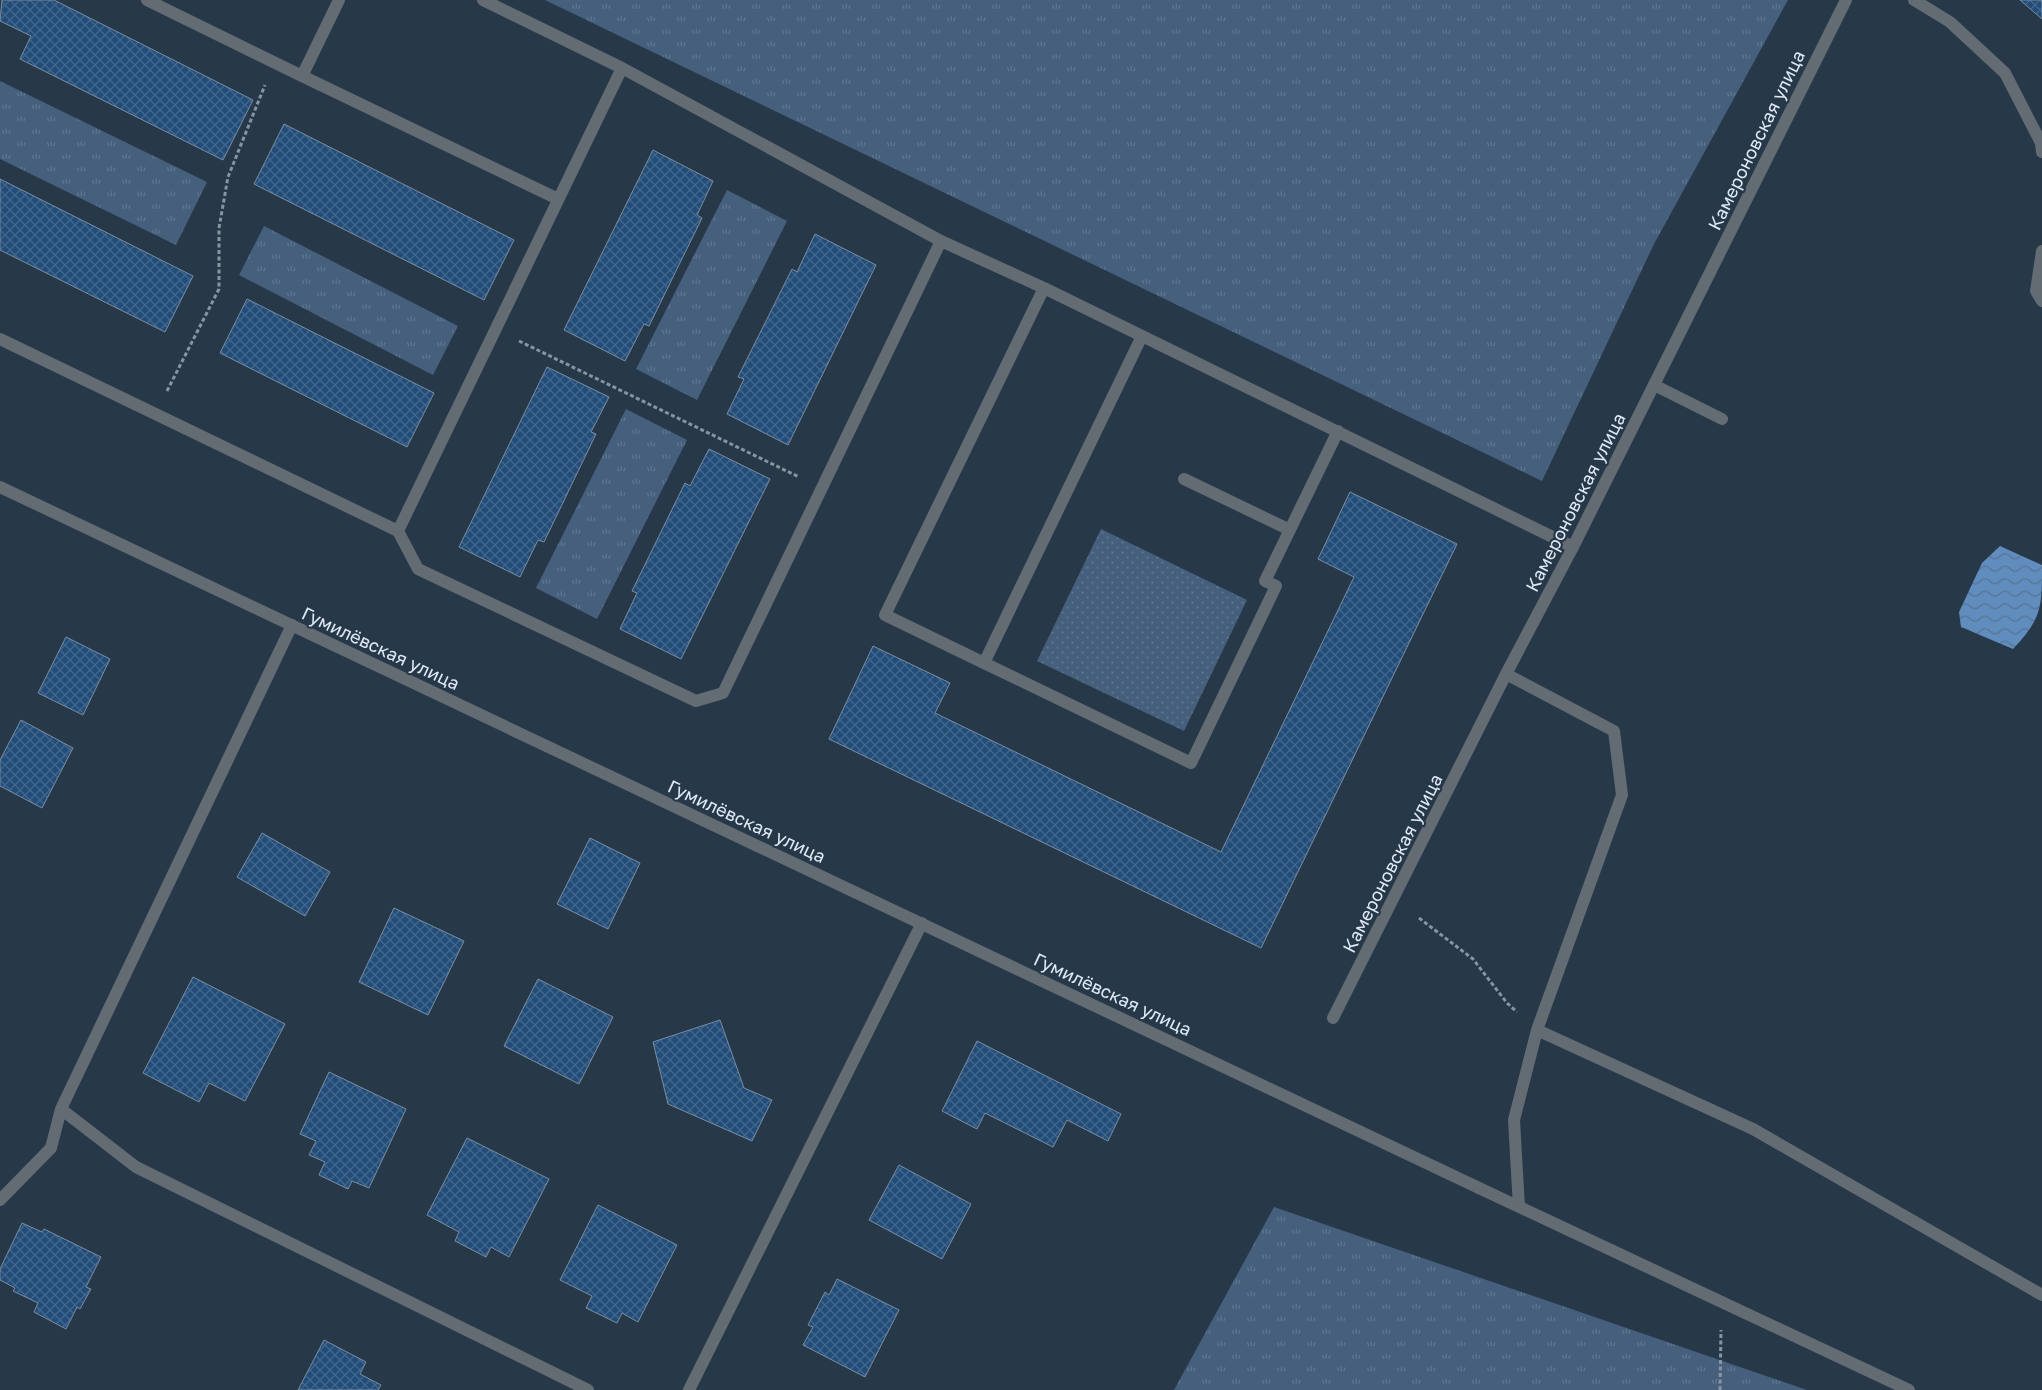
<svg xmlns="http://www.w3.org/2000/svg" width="2042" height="1390" font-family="'Golos Text',sans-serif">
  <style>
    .grass { fill: url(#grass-tufts) }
    .park { fill: url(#park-dots) }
    .water { fill: url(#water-waves) }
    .building { fill: url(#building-cross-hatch); stroke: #7a8da2 }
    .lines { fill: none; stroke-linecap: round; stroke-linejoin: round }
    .path { stroke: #8795a3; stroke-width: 3; stroke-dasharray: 4 2.5; stroke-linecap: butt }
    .lane { stroke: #636b73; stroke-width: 12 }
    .street { stroke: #636b73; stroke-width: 12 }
    .labels { text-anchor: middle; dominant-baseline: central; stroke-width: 4.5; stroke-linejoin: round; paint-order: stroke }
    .street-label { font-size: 18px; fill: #dfe9f5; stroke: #273849 }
  </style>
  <defs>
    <pattern id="grass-tufts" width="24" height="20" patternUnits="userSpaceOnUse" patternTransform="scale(1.25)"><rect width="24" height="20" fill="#455f7c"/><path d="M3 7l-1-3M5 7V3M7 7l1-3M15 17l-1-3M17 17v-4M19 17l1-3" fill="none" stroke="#5f768f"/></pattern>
    <pattern id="park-dots" width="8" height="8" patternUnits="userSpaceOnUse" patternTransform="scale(1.25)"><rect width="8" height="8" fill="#455f7c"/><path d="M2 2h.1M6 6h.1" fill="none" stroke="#5f768f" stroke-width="1.8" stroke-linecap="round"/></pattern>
    <pattern id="water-waves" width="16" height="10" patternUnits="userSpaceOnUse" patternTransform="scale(1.25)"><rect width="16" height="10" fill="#608dbd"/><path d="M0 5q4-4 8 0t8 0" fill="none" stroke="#567495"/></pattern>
    <pattern id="building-cross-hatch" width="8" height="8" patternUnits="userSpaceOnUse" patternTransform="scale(1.25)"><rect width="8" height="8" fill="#224d79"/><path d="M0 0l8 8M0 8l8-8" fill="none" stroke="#42678d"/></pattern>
  </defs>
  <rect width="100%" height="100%" fill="#273849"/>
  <path class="grass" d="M545 0H1788L1654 244 1542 481Z
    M0 81 207 182 176 245 0 159Z
    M727 190 787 221 697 400 636 369Z
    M264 226 458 326 433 375 239 275Z
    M626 409 687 440 597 619 536 588Z
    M1274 1207 1807 1390H1174Z"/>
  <path class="park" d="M1101 529 1247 600 1184 731 1037 661Z"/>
  <path class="water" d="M2000 546 2042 565C2042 607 2042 618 2013 649L1961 627 1959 612 1982 563Z"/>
  <path class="building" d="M2 0H54L253 100 223 160 20 59 31 36 0 21Z
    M2020 0H2042V19Z
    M284 124 514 240 484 300 254 184Z
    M653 150 713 181 697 215 702 218 649 326 644 324 625 361 564 330Z
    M0 179 193 276 165 332 0 250Z
    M815 234 876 265 788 445 727 414 744 379 738 377 792 269 797 272Z
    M247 299 434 393 407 447 220 353Z
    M547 367 609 397 591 432 596 434 544 542 538 540 520 577 459 547Z
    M709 449 770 479 681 659 620 629 637 593 632 591 685 483 690 486Z
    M1350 492 1457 544 1261 948 829 739 873 646 950 683 935 713 1221 852 1354 577 1318 559Z
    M66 637 110 659 83 715 38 693Z
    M21 720 73 748 42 808 0 786V760Z
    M262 833 330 872 305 916 237 877Z
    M590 838 640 863 608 929 557 904Z
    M394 908 464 941 428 1015 359 982Z
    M193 977 285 1024 245 1101 209 1083 199 1102 143 1073Z
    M538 979 613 1017 579 1084 504 1046Z
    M720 1020 744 1088 772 1100 752 1141 668 1104 653 1042Z
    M977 1041 1121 1114 1108 1141 1067 1120 1053 1147 985 1113 977 1129 942 1111Z
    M329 1072 406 1109 369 1188 352 1181 348 1189 319 1175 325 1162 309 1155 316 1141 300 1134Z
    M467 1138 549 1179 509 1257 491 1247 486 1257 455 1241 459 1232 427 1215Z
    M899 1165 971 1204 942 1259 869 1220Z
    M598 1205 677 1245 638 1322 622 1313 617 1323 586 1308 592 1296 560 1280Z
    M22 1223 42 1232 44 1229 101 1257 86 1287 91 1289 80 1309 77 1307 66 1329 34 1312 38 1303 13 1291 15 1288 0 1280V1269Z
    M837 1279 899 1310 865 1377 803 1345 813 1327 808 1325 825 1292 829 1295Z
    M324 1340 366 1362 360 1374 381 1385 378 1390H298Z"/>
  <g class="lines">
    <path class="path" d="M519 341 799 477
      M167 391 219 289V228L228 177 265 85
      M1419 918 1473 959 1507 1003 1517 1012
      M1720 1390 1721 1330"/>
    <path class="lane" d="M147 0 302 76
      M339 0 302 76 558 199
      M483 0 622 68 941 241 1044 288 1573 547
      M1914 0 1950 22 2005 73 2041 143 2042 152
      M2042 251 2036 291 2042 301
      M1044 288 885 615 984 663 1142 336
      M0 339 398 531 622 68
      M1654 385 1722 419
      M1184 479 1290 530
      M398 531 418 569 696 701 723 693 941 241
      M292 625 61 1109 136 1167 588 1390
      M984 663 1191 763 1276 586 1265 581 1338 431
      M1506 674 1614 731 1622 795 1537 1030 1753 1129 2042 1295
      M1479 1188 1909 1390
      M0 1200 51 1148 61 1109
      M1519 1207 1514 1120 1537 1030
      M689 1390 922 923"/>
    <path class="street" d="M0 487 1479 1188
      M1333 1018 1506 674 1573 547 1846 0"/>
  </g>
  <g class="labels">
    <g class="street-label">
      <text transform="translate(1756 140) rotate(-64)">Камероновская улица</text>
      <text transform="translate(1575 502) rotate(-63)">Камероновская улица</text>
      <text transform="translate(381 648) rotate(25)">Гумилёвская улица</text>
      <text transform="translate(747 821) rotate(25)">Гумилёвская улица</text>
      <text transform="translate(1392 863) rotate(-63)">Камероновская улица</text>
      <text transform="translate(1113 994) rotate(25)">Гумилёвская улица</text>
    </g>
  </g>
</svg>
